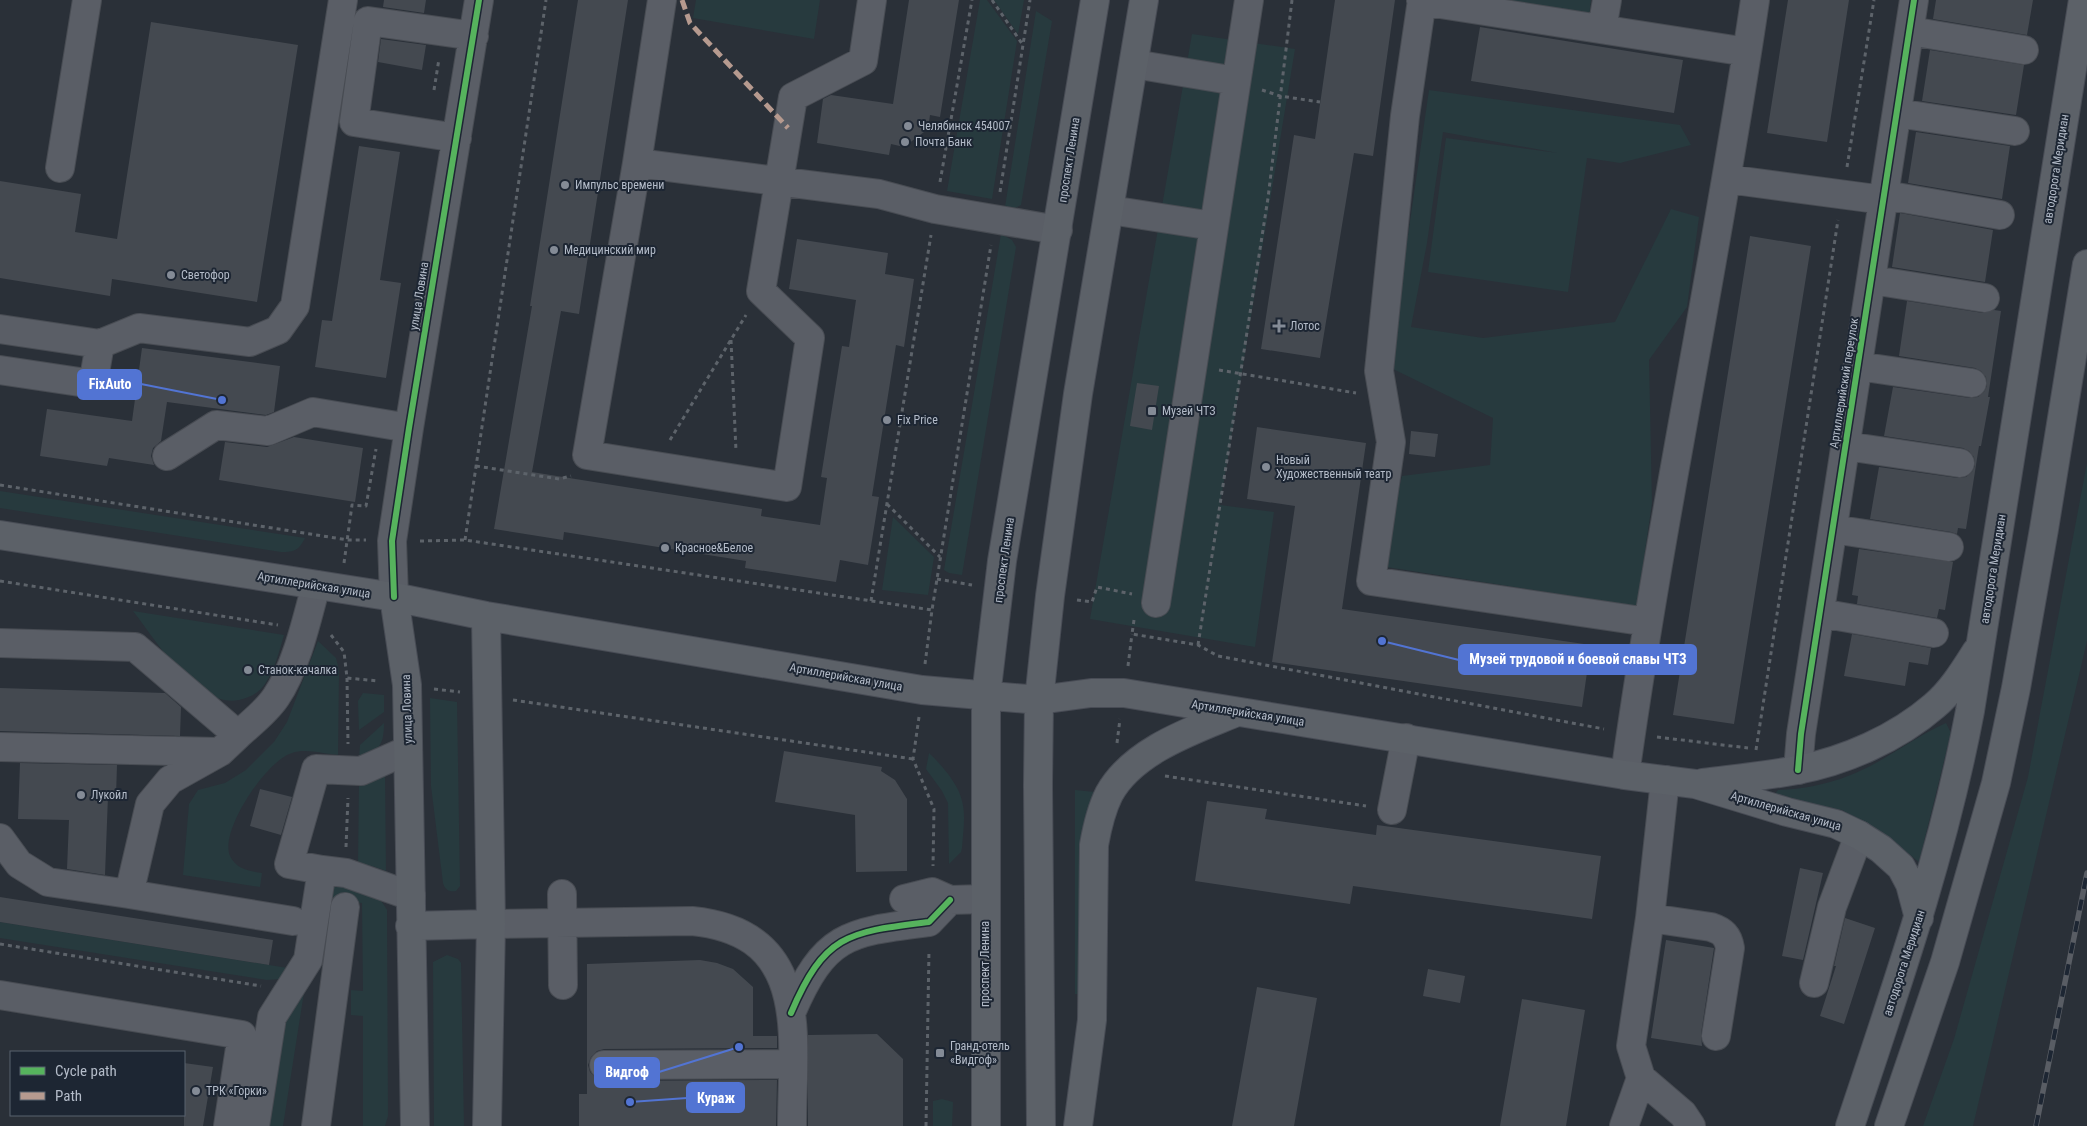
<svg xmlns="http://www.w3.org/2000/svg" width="2087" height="1126" font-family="'Roboto Condensed',sans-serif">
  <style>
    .green { fill: #273a3e }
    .building { fill: #444950 }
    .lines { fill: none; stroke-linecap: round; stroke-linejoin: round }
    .minor-casing { stroke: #484c53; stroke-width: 30 }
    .major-casing { stroke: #484c55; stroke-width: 30 }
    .path { stroke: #5d636a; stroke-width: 3; stroke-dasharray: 4 4; stroke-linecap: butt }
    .minor { stroke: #5a5e66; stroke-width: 28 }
    .major { stroke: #5c6168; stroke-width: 28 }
    .rail-casing { stroke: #595d64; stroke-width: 5.5 }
    .rail { stroke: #1d2633; stroke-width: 4; stroke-dasharray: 11; stroke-linecap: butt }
    .quiet { stroke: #b69a8f; stroke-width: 5; stroke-dasharray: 10 5; stroke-linecap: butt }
    .cycleway-casing { stroke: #1d2633; stroke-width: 9 }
    .cycleway { stroke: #56b35d; stroke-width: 6 }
    .poi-dot { fill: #848b96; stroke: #1d2633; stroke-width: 2 }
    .labels { text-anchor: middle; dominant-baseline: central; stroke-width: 4; stroke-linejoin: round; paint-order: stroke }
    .poi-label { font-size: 12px; fill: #b4bcc9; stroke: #1d2633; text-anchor: start }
    .street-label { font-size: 12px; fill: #b4bcc9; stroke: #1d2633 }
    .leader { fill: none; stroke: #5274d3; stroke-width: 2 }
    .callout-dot { fill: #5274d3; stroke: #1d2633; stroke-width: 2 }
    .callout { fill: #5274d3; stroke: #5274d3; stroke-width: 2 }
    .callout-label { font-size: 14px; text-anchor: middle; font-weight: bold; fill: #fff }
  </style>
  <rect width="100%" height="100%" fill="#2a3038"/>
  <path class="green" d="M696 0H820L814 39 693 18Z
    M980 0H987L1017 41 992 199 947 191Z
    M994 0H1024L1018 34Z
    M1488 0H1591L1589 17Z
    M1036 11 1052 21 1021 205 1015 208 1005 207Z
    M1192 34 1295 49 1220 505 1274 512 1255 647 1090 619Z
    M1429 90 1680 125 1691 145 1620 163 1587 158 1568 292 1428 272 1446 138 1558 153 1443 132 1427 243 1411 327 1483 338 1615 322 1671 209 1699 217 1687 307 1649 360 1652 503 1637 606 1380 566 1402 476 1490 465 1493 418 1389 367Z
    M1001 234 1012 240 1016 247 962 575 949 573 944 570Z
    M2087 463V641L1973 1126H1923L1954 1039 2028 777Z
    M0 491 305 538C299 550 295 552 281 552L0 508Z
    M893 517 934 557 928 595 882 590Z
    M133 611 284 635C279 652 275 669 265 684 259 693 249 698 239 700 196 708 156 640 133 611Z
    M318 641 336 658 339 670 338 755C324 754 306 748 292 753 267 760 219 831 230 856 236 869 249 871 262 873L260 887 183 875 189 804 198 790 225 783 246 770 274 742 287 722Z
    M363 693 384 695V712L359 730 358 701Z
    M430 698 457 702 460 886 456 891C449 892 445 890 443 883L431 786Z
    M384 723C384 746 379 750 359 758L360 745Z
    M1946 723 1951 733 1919 862 1881 832 1842 810 1778 798 1775 794 1778 790C1803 789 1825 785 1848 776 1883 763 1912 738 1946 723Z
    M929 753C941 764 959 785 962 801 966 815 963 833 962 848L961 852 949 864 948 803 942 791 926 769Z
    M385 773 386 871 372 866 358 864 359 783Z
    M1075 790 1095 792 1080 994H1075Z
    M329 884C352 887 376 887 387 910L388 1116 385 1126H363V1016L351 1015V990L363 991 362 903 327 898Z
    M0 922 269 965 294 969 280 979 267 980 0 938Z
    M447 955 458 959 461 963 464 1126H434L433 962Z
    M305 986 283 1126H269L287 1015Z
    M942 1099 953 1102 952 1126H933V1101Z"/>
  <path class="building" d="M384 0H426L424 13 383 7Z
    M578 0H628L579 314 561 311 532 472 762 509 761 516 820 525 827 478 821 477 842 346 849 347 856 300 789 289 797 239 888 253 885 274 914 279 904 347 896 345 872 496 879 497 868 565 840 560 836 582 745 568 746 561 564 532 563 540 494 529 532 306H530Z
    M909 0H959L940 117 930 115 928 129 904 147 891 144 889 155 817 143 823 99 831 95 893 104Z
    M1335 0H1395L1373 156 1354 153 1320 358 1261 349 1294 135 1315 139Z
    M1788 0H1849L1827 142 1767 133Z
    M1936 0H2033L2027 35 1933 19Z
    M151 22 298 45 257 302 112 279 110 296 0 278V181L81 194 75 232 117 239Z
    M1480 27 1683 60 1674 113 1471 81Z
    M381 39 426 45 422 70 378 62Z
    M1930 50 2024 65 2016 115 1922 101Z
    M1916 132 2010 146 2002 199 1908 183Z
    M359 146 400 152 380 280 401 283 386 378 315 367 322 320 332 321Z
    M1900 213 1993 230 1985 282 1892 267Z
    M1750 236 1811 246 1734 724 1673 715Z
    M1907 301 1983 313 1994 310 2001 311 1988 397H1990L1981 446H1979L1966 529 1958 528 1957 534 1951 532 1870 519 1879 467 1958 478 1966 477 1972 472 1975 466 1974 457 1969 451 1963 448 1884 436 1893 387 1970 398 1978 397 1984 392 1987 386 1986 377 1981 371 1975 368 1899 356Z
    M142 348 280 366 274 412 266 415 167 402 161 441 153 448 151 456 154 465 109 458 107 466 40 456 47 409 132 421Z
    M1137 383 1159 386 1152 430 1130 426Z
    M1257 427 1366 443 1342 609 1591 645 1582 707 1272 662 1295 506 1247 499Z
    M1411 431 1438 434 1435 457 1409 454Z
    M294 437 363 448 355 502 219 480 225 442 267 447Z
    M1859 549 1953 562 1945 610 1939 609 1937 618 1857 604 1858 596 1852 595Z
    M1852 634 1931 648 1928 665 1909 662 1905 686 1844 676Z
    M0 688 165 693 181 707 180 736 0 731Z
    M784 751 882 767 881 771 895 780 907 799V871L856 872 855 815 775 802Z
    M20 763 117 765 116 796H108L105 875 67 869 69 820 18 819Z
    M260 789 292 797 281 835 250 826Z
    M1207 801 1267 809 1265 819 1376 835 1377 825 1601 856 1592 919 1353 886 1350 904 1195 881Z
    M1800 868 1823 873 1803 960 1782 956Z
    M0 897 273 940 269 965 0 922Z
    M1845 918 1875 928 1844 1024 1820 1016 1836 966H1834Z
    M1666 940 1714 948 1701 1034 1702 1046 1651 1038Z
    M700 960 717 963 733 969 753 987V1036H777V1048L604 1049 597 1051 591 1057 588 1065 590 1072 596 1078 604 1081 777 1080 776 1126H579V1094H587V964Z
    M1428 969 1465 976 1460 1003 1423 996Z
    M1257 987 1317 998 1294 1126H1232Z
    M1522 999 1585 1010 1566 1126H1500Z
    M877 1034 903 1059V1126H808V1035Z
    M184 1063 213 1067 203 1126H184Z"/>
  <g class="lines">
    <g class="minor-casing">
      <path id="minor" d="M662 0 637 163 879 194 935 209 1058 230
        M1422 0 1405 116 1379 371 1391 442 1371 581 1648 622
        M1421 1 1747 52
        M1602 29 1607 0
        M1910 31 2024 50
        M1134 64 1236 81
        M1897 113 2015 131
        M457 138 354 122 368 21 474 36
        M637 163 587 455 787 487 810 338 761 291 793 97 863 61 872 0
        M60 168 87 0
        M1727 179 1884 200
        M1885 195 2000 215
        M1110 210 1213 226
        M1872 280 1985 298
        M0 329 100 344 139 328 250 342 278 330 295 306 343 0
        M1858 366 1972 383
        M0 370 93 384 100 344
        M1846 446 1960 463
        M167 456 216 425 268 431 313 412 409 428
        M1833 529 1949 547
        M394 597 392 541 409 428 479 0
        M1156 603 1249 0
        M1820 613 1934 633
        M0 643 135 647 238 735C251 723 266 712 276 697 296 668 307 619 316 585
        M0 747 218 752
        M1798 770 1801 734 1914 0
        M1625 775C1661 516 1717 259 1755 0
        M1665 780 1650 918 1631 1046 1641 1078 1683 1114 1691 1126
        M1392 810 1406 738
        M0 838 19 864 48 882 129 894 150 804 170 780 220 752 238 735
        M322 870 289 864 316 769 361 771 408 750
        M129 894 293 921
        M562 894 563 985
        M904 899 932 892 950 900 985 899
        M1650 918 1711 927C1723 931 1728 936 1730 948L1716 1036
        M491 924 692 921C813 933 792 1037 792 1126
        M1814 983 1832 907 1859 835
        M0 995 242 1035 228 1126
        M791 1013C825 933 849 932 929 922L950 900
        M604 1065 792 1064
        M255 1126 272 1017 308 960 322 870 346 873 411 896
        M316 1126 345 907
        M1624 1126 1641 1078"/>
    </g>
    <g class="major-casing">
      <path id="major" d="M0 535 394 597 486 616 922 690 1039 700 1091 693H1124L1625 775 1695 784 1787 812 1836 824 1859 835 1881 849 1901 867 1910 884 1919 918
        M394 597 407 685 415 1126
        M486 616 491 924 487 1126
        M1703 783C1734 779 1766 776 1797 770 1845 761 1897 738 1934 706 1951 692 1964 671 1976 652
        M410 926 491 924
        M986 1126V696L1002 561 1095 0
        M1041 1126 1038 785 1039 700 1050 596 1078 394 1144 0
        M1078 1126 1092 1020 1094 845C1097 828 1101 810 1109 794 1133 750 1194 730 1237 712
        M1850 1126C1896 988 1943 854 1970 711L2083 0
        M1889 1126 1945 962 1996 783 2016 688 2044 529 2087 264"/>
    </g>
    <path class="path" d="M992 0 1023 45
      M434 90 439 59
      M1262 90 1280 96 1320 102
      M1847 167 1874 0
      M940 182 972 0
      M1000 192 1030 0
      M731 340 736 451
      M1219 370 1356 393
      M670 440 746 315
      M476 466 559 479 571 476
      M0 485 348 540H366
      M887 504 940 557
      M465 540 546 0
      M420 541 465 540 932 610
      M344 563 352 505 366 506 376 449
      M937 579 972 585
      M0 581 278 625
      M1077 600 1092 602 1097 587 1132 594
      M871 601 931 235
      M1134 620 1132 634 1198 645 1218 656 1604 729
      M331 635 344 652 347 678 378 681
      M1198 645 1268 198 1292 0
      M925 664 932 610 991 245
      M1128 666 1132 634
      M347 678 348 744
      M434 689 460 692
      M513 700 913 759
      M919 717 913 759 934 809 933 866
      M1657 737 1748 748
      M1117 743 1120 719
      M1756 750 1838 220
      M1165 776 1366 806
      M346 847 348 798
      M0 944 261 986
      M926 1126 929 950"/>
    <use href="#minor" class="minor"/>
    <use href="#major" class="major"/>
    <g class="rail-casing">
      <path id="rail" d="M2036 1126 2087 873"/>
    </g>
    <use href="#rail" class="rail"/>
    <path class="quiet" d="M682 0 690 23 788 128"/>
    <g class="cycleway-casing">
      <path id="cycleway" d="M394 597 392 541 409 428 479 0
        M1798 770 1801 734 1914 0
        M791 1013C825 933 849 932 929 922L950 900"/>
    </g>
    <use href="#cycleway" class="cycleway"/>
  </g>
  <g class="poi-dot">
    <circle cx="908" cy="126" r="5"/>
    <circle cx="905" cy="142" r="5"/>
    <circle cx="565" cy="185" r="5"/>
    <circle cx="554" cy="250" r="5"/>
    <circle cx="171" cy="275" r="5"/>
    <path d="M1276.5 318.5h5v5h5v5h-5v5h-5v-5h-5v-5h5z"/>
    <rect x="1147" y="406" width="10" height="10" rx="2.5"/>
    <circle cx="887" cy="420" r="5"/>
    <circle cx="1266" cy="467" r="5"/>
    <circle cx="665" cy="548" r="5"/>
    <circle cx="248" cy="670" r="5"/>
    <circle cx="81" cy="795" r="5"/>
    <rect x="935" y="1048" width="10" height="10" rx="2.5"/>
    <circle cx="196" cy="1091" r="5"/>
  </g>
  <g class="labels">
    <g class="poi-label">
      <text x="918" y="126">Челябинск 454007</text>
      <text x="915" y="142">Почта Банк</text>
      <text x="575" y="185">Импульс времени</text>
      <text x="564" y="250">Медицинский мир</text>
      <text x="181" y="275">Светофор</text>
      <text x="1290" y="326">Лотос</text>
      <text x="1162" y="411">Музей ЧТЗ</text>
      <text x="897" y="420">Fix Price</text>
      <text x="1276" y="460">Новый<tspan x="1276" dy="14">Художественный театр</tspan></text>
      <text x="675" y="548">Красное&amp;Белое</text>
      <text x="258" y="670">Станок-качалка</text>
      <text x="91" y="795">Лукойл</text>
      <text x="950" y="1046">Гранд-отель<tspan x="950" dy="14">«Видгоф»</tspan></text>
      <text x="206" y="1091">ТРК «Горки»</text>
    </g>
    <g class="street-label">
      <text transform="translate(1069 160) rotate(-81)">проспект Ленина</text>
      <text transform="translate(2056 169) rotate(-81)">автодорога Меридиан</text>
      <text transform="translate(419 296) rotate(-81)">улица Ловина</text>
      <text transform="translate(1844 383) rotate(-81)">Артиллерийский переулок</text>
      <text transform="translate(1004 560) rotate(-82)">проспект Ленина</text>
      <text transform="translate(1993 569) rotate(-81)">автодорога Меридиан</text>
      <text transform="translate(314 585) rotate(9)">Артиллерийская улица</text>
      <text transform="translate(846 677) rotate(10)">Артиллерийская улица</text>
      <text transform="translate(407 709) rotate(-92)">улица Ловина</text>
      <text transform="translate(1248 713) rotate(9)">Артиллерийская улица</text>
      <text transform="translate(1786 811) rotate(16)">Артиллерийская улица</text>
      <text transform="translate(1904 963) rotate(-72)">автодорога Меридиан</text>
      <text transform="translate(985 964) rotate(-90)">проспект Ленина</text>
    </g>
  </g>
  <path class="leader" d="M222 400L141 384M1382 641L1459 660M739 1047L659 1072M630 1102L687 1098"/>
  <g class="callout-dot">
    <circle cx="222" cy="400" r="5"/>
    <circle cx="1382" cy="641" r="5"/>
    <circle cx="739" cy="1047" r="5"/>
    <circle cx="630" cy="1102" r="5"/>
  </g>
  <g class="callout">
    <rect x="78" y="370" width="63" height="29" rx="5"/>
    <rect x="1459" y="645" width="237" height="29" rx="5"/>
    <rect x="595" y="1058" width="64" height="29" rx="5"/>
    <rect x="687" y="1083" width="57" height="29" rx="5"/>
  </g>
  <g class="callout-label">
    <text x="110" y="389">FixAuto</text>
    <text x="1578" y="664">Музей трудовой и боевой славы ЧТЗ</text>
    <text x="627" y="1077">Видгоф</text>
    <text x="716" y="1103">Кураж</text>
  </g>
  <rect x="10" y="1051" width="175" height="65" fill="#1d2633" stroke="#59626f"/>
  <rect x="20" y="1067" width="25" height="8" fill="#56b35d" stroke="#59626f"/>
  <text x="55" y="1076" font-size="15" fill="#b4bcc9">Cycle path</text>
  <rect x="20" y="1092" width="25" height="8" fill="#b69a8f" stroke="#59626f"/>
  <text x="55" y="1101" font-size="15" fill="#b4bcc9">Path</text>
</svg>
